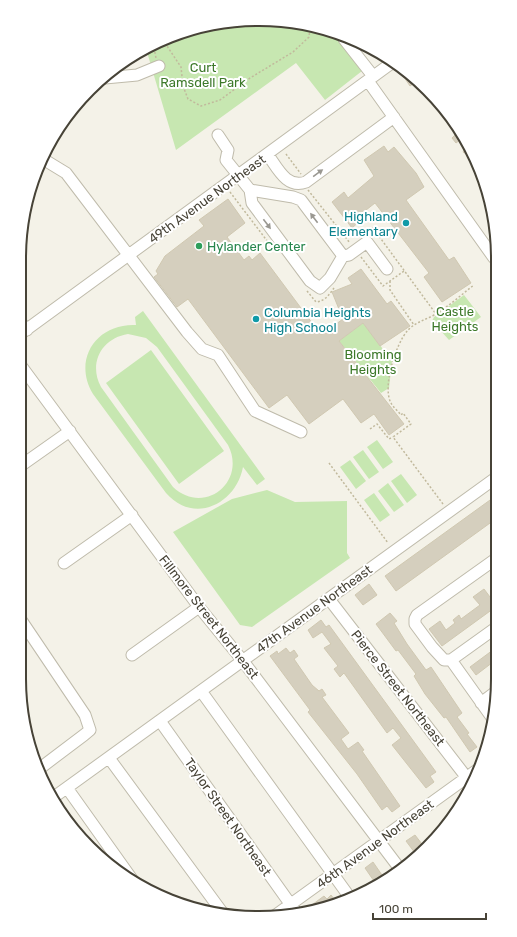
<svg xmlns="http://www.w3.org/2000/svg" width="517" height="937" font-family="Rubik,sans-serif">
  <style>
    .green { fill: #c7e7b1; fill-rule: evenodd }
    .building { fill: #d5cfbe; stroke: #d0c8b1 }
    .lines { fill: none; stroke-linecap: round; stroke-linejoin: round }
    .minor-casing { stroke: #bfbbab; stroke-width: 13 }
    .path { stroke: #c1b99c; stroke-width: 1.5; stroke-dasharray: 2 2; stroke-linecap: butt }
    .minor { stroke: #fff; stroke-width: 11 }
    .oneway { fill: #9a9891 }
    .culture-dot { fill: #0f9aa8; stroke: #fff; stroke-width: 1.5 }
    .leisure-dot { fill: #2e9e5b; stroke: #fff; stroke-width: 1.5 }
    .labels { text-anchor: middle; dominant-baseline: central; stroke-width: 4; stroke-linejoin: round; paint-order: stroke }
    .park-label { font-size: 13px; fill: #3d792a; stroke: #fff }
    .street-label { font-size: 13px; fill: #474337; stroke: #fff }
    .culture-label { font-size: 13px; fill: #0d838f; stroke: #fff; text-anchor: end }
    .leisure-label { font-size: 13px; fill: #27864d; stroke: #fff; text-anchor: start }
    .rim { fill: none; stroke: #474337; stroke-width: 2 }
  </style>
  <rect width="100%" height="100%" fill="#f4f2e8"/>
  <path class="green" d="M290 21 336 37 362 71 325 100 296 63 176 150 147 52 196 27Z
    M464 295 481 317 449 340 432 321 434 317Z
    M143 311 265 479 257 485 243 467C236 504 194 525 166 493L93 394C72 359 97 323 136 325L135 317ZM128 334 146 338 157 347 228 445C247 482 204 516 173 487L101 387C88 363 102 338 128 334Z
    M363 323 392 361 389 388 381 393 339 341Z
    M151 350 224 451 179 484 106 383Z
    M377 440 393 462 383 469 367 447Z
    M363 450 379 472 369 479 353 457Z
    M350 460 366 481 356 489 340 467Z
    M401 474 417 495 407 503 391 481Z
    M388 483 404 505 394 512 378 491Z
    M267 490 295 502 347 501V553L350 558 252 627 240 625 173 532 232 499Z
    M374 493 390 515 380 522 364 500Z"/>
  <path class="building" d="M408 74 417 81 410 86 404 77Z
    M454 120 466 142 463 143 460 140 456 143 452 138 456 134 449 124Z
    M467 145 470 150 475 160 463 152Z
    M384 146 388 152 394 147 416 173 424 187 406 200 449 260 454 257 471 283 442 302 424 277 429 273 375 203 361 214 363 218 352 228 332 202 344 192 348 198 374 176 364 160Z
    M228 199 245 223 227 237 244 260 249 256 252 260 260 253 321 335 343 319 332 292 352 284 348 278 361 269 387 304 391 301 410 326 380 346 363 323 339 341 404 424 389 435 374 414 361 423 343 399 309 424 287 395 269 408 188 299 177 307 154 277 158 274 156 271 165 256 204 226 199 220Z
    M497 495V518L396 591 385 576Z
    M369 584 377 595 363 605 355 595Z
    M484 589 490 597 497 592V606L442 646 429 629 440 621 446 630 455 623 453 620 459 615 461 619 480 605 473 597Z
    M390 613 397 621 394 623 407 644 426 670 431 667 462 713 457 717 469 733 467 734 477 747 470 752 446 717 444 718 425 694 414 676 416 674 398 650 396 651 376 624Z
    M321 620 326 627 329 625 436 772 430 776 434 782 426 788 392 745 401 738 393 728 387 733 344 673 340 677 334 669 338 666 324 648 331 644 322 632 313 638 308 630Z
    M497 647V659L476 675 470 667Z
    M286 648 290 653 294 650 298 656 294 659 312 685 319 691 322 689 326 695 322 697 349 733 341 739 348 749 358 742 364 750 362 751 400 806 392 812 387 806 382 810 357 774 308 712 310 710 270 656 277 651 278 654Z
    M415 835 425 848 418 857 406 841Z
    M373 862 384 878 376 884 365 868Z
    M331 895 337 903 305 910 324 896 327 899Z"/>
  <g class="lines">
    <g class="minor-casing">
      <path id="minor" d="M344 39 373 76
        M105 78 137 75 159 66
        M368 81 494 258
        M218 135 228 150 226 160 250 190 252 203 310 281 320 288 330 278 343 256 301 200 293 197 250 190
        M268 155C278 169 287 189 306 182L394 117
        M43 159 66 173 187 332 202 349 218 355 255 411 301 432
        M343 256 349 255 367 242 387 269
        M19 320 27 330
        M19 335 393 62
        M19 363 199 607 243 661 400 869
        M19 467 70 431
        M64 563 132 515
        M329 599 467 778
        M19 617 85 715 90 730 84 735 39 769
        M132 655 199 607
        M451 660H444L432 647 415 624V619L417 615 497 558
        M451 660 493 719
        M451 660 497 627
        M201 691 351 899
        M481 703 497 691
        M160 721 296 912
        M109 758 222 912
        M67 788 134 882
        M54 797 497 477
        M273 917 477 770"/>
    </g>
    <path class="path" d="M165 43 181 67 183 86 188 99 201 106 220 100 250 78 293 52 309 37 310 28
      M154 48 156 58
      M286 154 301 174
      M308 190 350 243
      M230 192 268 242 271 244
      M365 233 373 228 436 314
      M361 257 383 286 404 271
      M390 281V290L414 325
      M307 291 316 302C325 301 329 295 334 288
      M370 429 377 424 389 439 393 437
      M329 463 388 543
      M443 504 393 437 411 424 403 413 401 415C398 411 393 407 391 403 382 387 396 343 408 330 416 322 425 320 434 315 448 307 461 295 474 285"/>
    <use href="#minor" class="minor"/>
  </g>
  <defs><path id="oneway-solid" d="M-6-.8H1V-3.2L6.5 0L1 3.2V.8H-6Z"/></defs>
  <g class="oneway">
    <use href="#oneway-solid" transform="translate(318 173) rotate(-36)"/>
    <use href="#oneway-solid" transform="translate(314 218) rotate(-127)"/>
    <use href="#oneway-solid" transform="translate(267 224) rotate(53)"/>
  </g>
  <g class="culture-dot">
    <circle cx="406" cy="223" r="4"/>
    <circle cx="256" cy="319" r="4"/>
  </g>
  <circle class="leisure-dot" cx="199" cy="246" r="4"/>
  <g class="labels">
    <g class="park-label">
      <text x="203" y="67">Curt<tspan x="203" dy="15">Ramsdell Park</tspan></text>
      <text x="455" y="311">Castle<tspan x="455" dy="15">Heights</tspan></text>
      <text x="373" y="354">Blooming<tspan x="373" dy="15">Heights</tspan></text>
    </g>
    <g class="street-label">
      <text transform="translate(207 199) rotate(-36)">49th Avenue Northeast</text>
      <text transform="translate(314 609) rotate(-36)">47th Avenue Northeast</text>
      <text transform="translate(209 617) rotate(52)">Fillmore Street Northeast</text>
      <text transform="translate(398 688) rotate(52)">Pierce Street Northeast</text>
      <text transform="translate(228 817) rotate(55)">Taylor Street Northeast</text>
      <text transform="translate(375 844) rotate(-36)">46th Avenue Northeast</text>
    </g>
    <g class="culture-label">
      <text x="398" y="216">Highland<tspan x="398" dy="15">Elementary</tspan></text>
      <text x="264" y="312" text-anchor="start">Columbia Heights<tspan x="264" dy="15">High School</tspan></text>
    </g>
    <g class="leisure-label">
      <text x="207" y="246">Hylander Center</text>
    </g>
  </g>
  <path d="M0 0H517V937H0ZM258 26H259A232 232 0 0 1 491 258V679A232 232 0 0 1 259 911H258A232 232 0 0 1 26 679V258A232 232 0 0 1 258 26Z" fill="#fff" fill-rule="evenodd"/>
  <path class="rim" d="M258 26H259A232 232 0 0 1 491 258V679A232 232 0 0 1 259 911H258A232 232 0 0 1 26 679V258A232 232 0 0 1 258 26Z"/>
  <path d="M373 913v6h113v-6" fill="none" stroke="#474337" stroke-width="2"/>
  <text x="379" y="913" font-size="12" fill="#474337" stroke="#ffffff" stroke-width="3" paint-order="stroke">100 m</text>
</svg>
